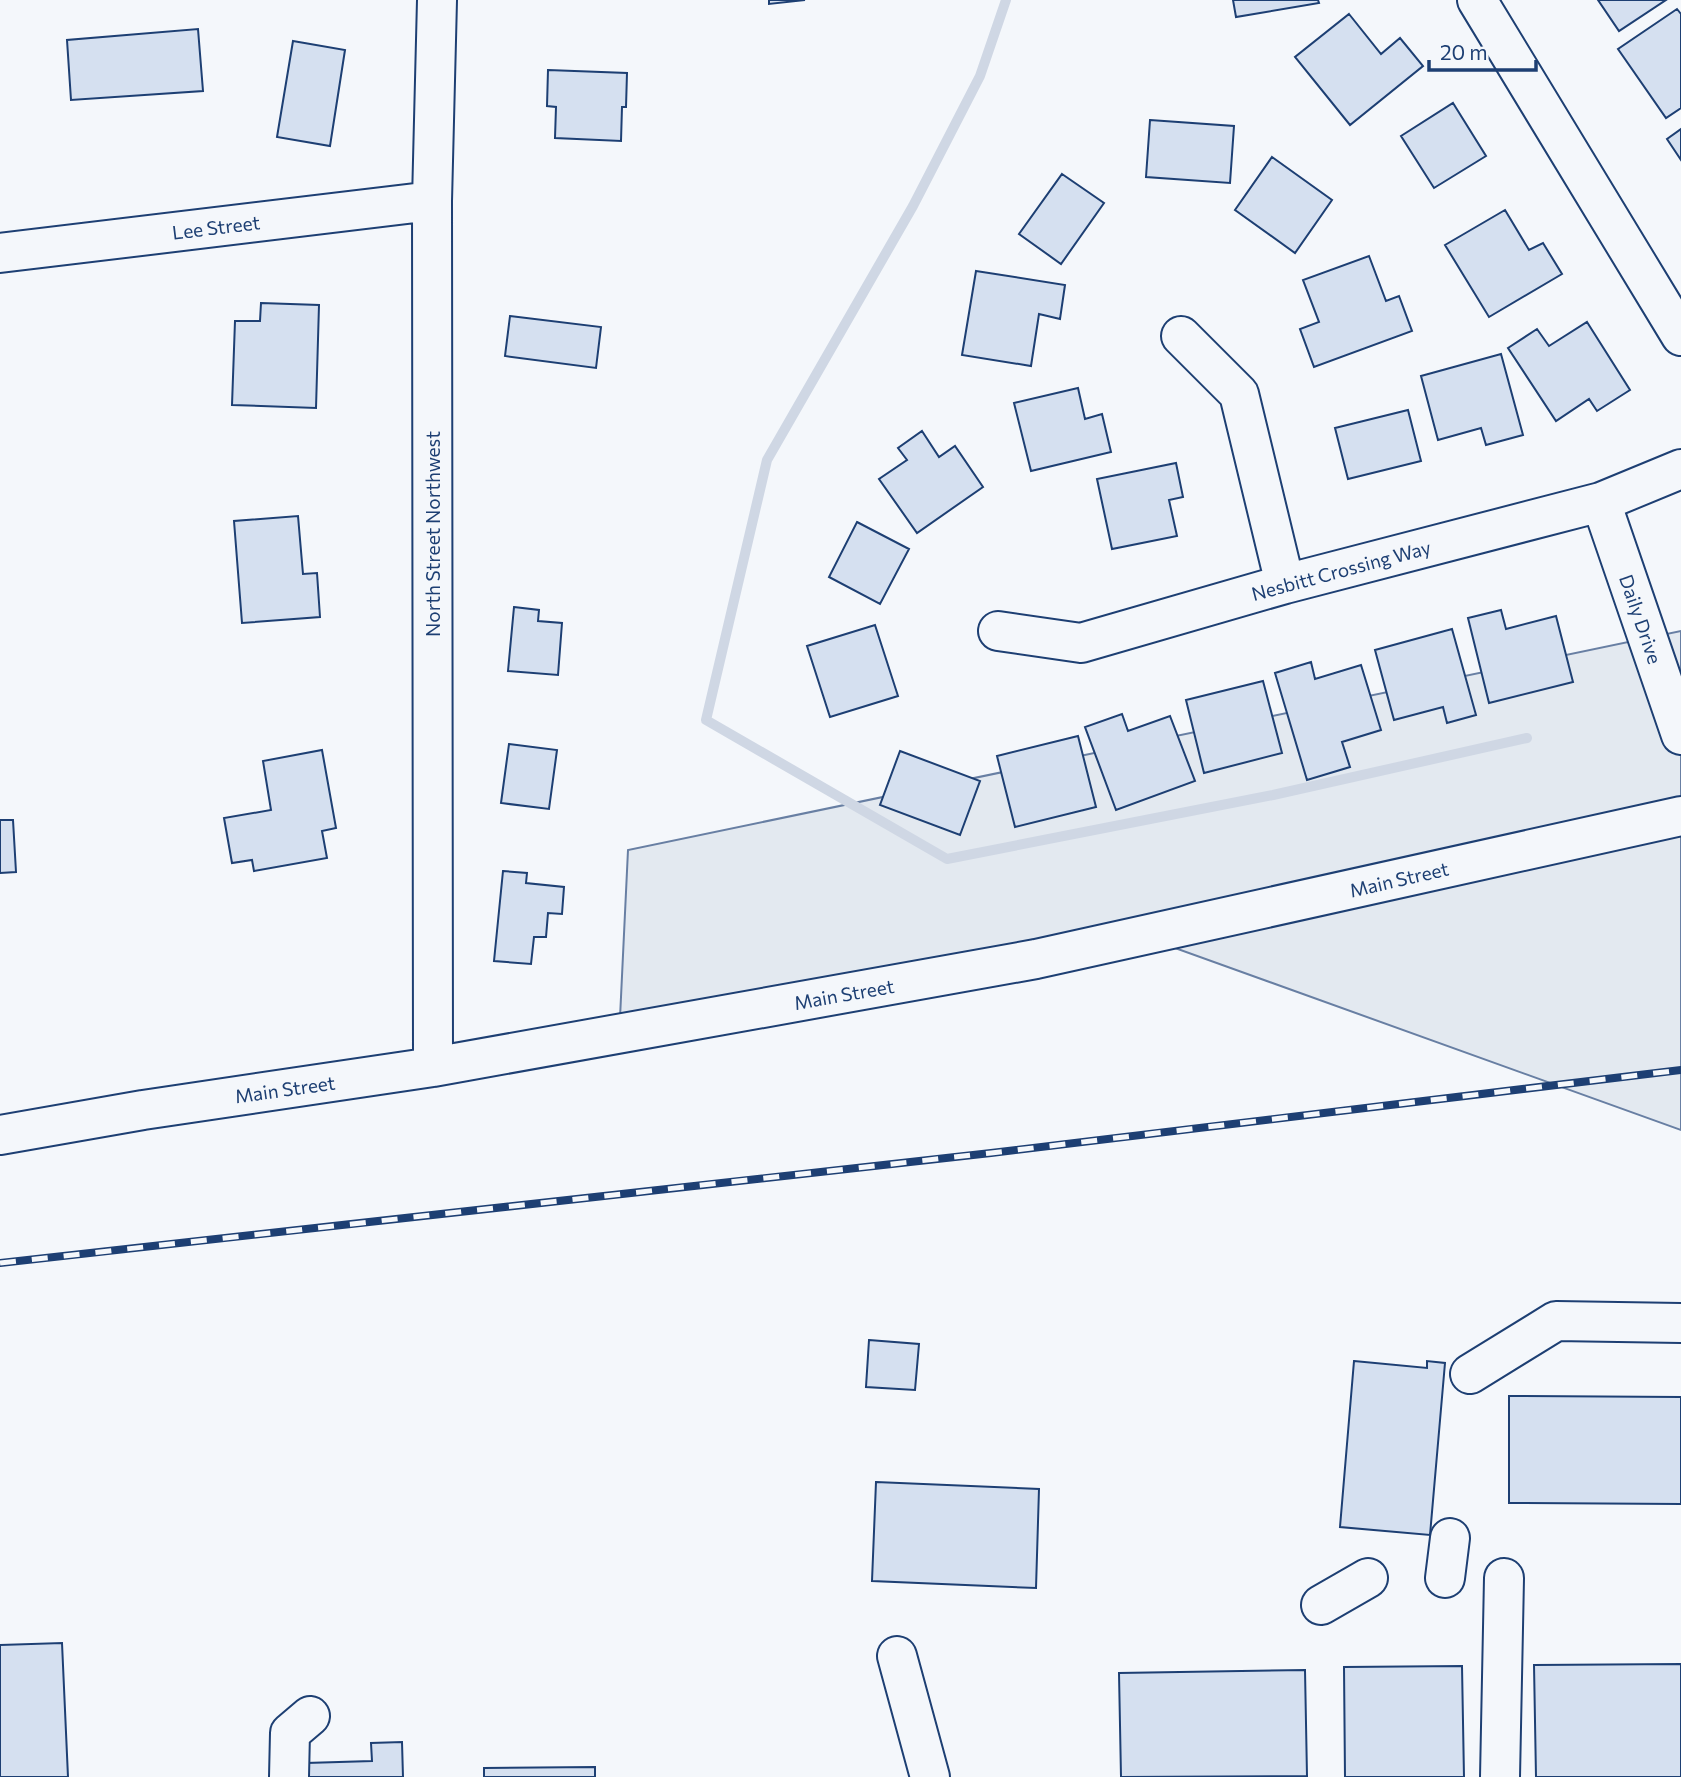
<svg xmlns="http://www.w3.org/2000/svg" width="1681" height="1777" font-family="Commissioner,sans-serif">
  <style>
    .green { fill: #e3e9f0; stroke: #687fa3; stroke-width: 2 }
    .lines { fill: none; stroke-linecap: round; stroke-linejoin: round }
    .stream { stroke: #cfd7e4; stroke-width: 10 }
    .building { fill: #d5e0f0; stroke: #1d3f73; stroke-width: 2 }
    .minor-casing { stroke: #1d3f73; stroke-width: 42 }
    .minor { stroke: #f4f7fb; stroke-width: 38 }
    .rail-casing { stroke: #1d3f73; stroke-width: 8 }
    .rail { stroke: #f4f7fb; stroke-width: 5; stroke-dasharray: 16; stroke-linecap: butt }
    .labels { text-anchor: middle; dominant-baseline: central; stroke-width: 5; stroke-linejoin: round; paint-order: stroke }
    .street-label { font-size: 19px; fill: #1d3f73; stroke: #f4f7fb }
  </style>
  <rect width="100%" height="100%" fill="#f4f7fb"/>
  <path class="green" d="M1681 631V1130L1164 944 620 1018 628 850Z"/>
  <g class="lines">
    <path class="stream" d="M1006 0 980 76 913 206 767 460 706 720 947 859 1273 795 1527 738"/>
  </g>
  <path class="building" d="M769 0H805L769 4Z
    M1233 0H1318L1319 3 1236 17Z
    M1598 0H1666L1619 31Z
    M1677 9 1681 14V108L1666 118 1618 49Z
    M1349 14 1381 54 1400 38 1423 66 1350 125 1295 57Z
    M198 29 203 91 71 100 67 40Z
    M293 41 345 50 330 146 277 137Z
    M548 70 627 73 626 107H622L621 141 555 138 556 107 547 106Z
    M1453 103 1486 156 1434 188 1401 136Z
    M1150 120 1234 126 1230 183 1146 177Z
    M1681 129V160L1667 139Z
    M1272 157 1332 200 1295 253 1235 210Z
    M1062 174 1104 203 1061 264 1019 234Z
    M1505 210 1529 250 1543 243 1562 274 1489 317 1445 245Z
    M1369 256 1386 301 1399 296 1412 331 1314 367 1300 329 1319 322 1303 280Z
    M976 271 1065 285 1060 319 1039 314 1031 366 962 355Z
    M261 303 319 305 316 408 232 405 235 321H260Z
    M510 316 601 327 596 368 505 356Z
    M1587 322 1630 390 1597 411 1589 399 1556 421 1508 348 1537 329 1549 346Z
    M1501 354 1523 435 1486 445 1481 428 1438 440 1421 376Z
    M1078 388 1085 419 1102 414 1111 452 1031 471 1014 403Z
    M1408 410 1421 461 1348 479 1335 428Z
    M922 431 939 457 955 446 983 487 917 533 879 479 907 460 898 448Z
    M1176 463 1183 497 1169 500 1177 536 1112 549 1097 479Z
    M298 516 303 574 317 573 320 617 242 623 234 521Z
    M857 522 909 549 880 604 829 577Z
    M514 607 539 610 538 621 562 623 558 675 508 671Z
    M1501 610 1506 629 1556 616 1573 682 1489 703 1468 618Z
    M875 625 898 696 830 717 807 646Z
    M1452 629 1476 715 1447 723 1443 707 1394 720 1375 650Z
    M1311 662 1315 679 1361 665 1381 730 1342 742 1350 767 1307 780 1275 673Z
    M1263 681 1282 753 1204 773 1186 700Z
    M1122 714 1128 731 1170 716 1195 781 1116 810 1085 727Z
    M1078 736 1096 807 1015 827 997 756Z
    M509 744 557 750 549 809 501 803Z
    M322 750 336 828 322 831 327 858 254 871 252 860 232 863 224 818 271 810 263 761Z
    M900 751 980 781 960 835 880 805Z
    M0 820H13L16 872 0 873Z
    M503 871 527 873 526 883 564 887 562 914 548 913 546 937H534L531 964 494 961Z
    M869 1340 919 1344 915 1390 866 1387Z
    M1354 1361 1427 1368V1361L1445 1363 1430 1535 1340 1527Z
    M1509 1396 1681 1397V1504L1509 1503Z
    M876 1482 1039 1489 1036 1588 872 1581Z
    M62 1643 68 1777H0V1645Z
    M1681 1664V1777H1536L1534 1665Z
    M1462 1666 1464 1777H1345L1344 1667Z
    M1305 1670 1307 1776 1121 1777 1119 1673Z
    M402 1742 403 1777H306V1763L372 1761 371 1743Z
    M595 1767V1777H484V1768Z"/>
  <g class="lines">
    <g class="minor-casing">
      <path id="minor" d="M1477 0 1681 336
        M0 253 432 201
        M1181 336 1239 394 1285 584
        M1601 502 1681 735
        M998 631 1081 643 1285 584 1601 502 1681 469
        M433 1067 432 201 437 0
        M0 1135 143 1110 433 1067 1036 959 1681 816
        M1470 1374 1556 1321 1681 1323
        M1445 1578 1450 1538
        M1321 1605 1368 1578
        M897 1656 930 1777
        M289 1777 290 1733 310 1716
        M1500 1777 1504 1578"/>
    </g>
    <use href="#minor" class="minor"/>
    <g class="rail-casing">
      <path id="rail" d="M0 1263 991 1153 1681 1070"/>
    </g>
    <use href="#rail" class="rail"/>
  </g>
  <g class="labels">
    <g class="street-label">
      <text transform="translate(216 227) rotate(-7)">Lee Street</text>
      <text transform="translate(432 534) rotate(-90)">North Street Northwest</text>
      <text transform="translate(1341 570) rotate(-15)">Nesbitt Crossing Way</text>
      <text transform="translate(1641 619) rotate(71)">Daily Drive</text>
      <text transform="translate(1399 879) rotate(-13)">Main Street</text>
      <text transform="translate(844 994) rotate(-10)">Main Street</text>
      <text transform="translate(285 1089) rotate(-8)">Main Street</text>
    </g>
  </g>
  <path d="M1429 60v10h107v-10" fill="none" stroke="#1d3f73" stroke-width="3.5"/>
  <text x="1440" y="60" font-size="21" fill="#1d3f73" stroke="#f4f7fb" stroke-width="5" paint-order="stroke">20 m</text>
</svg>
